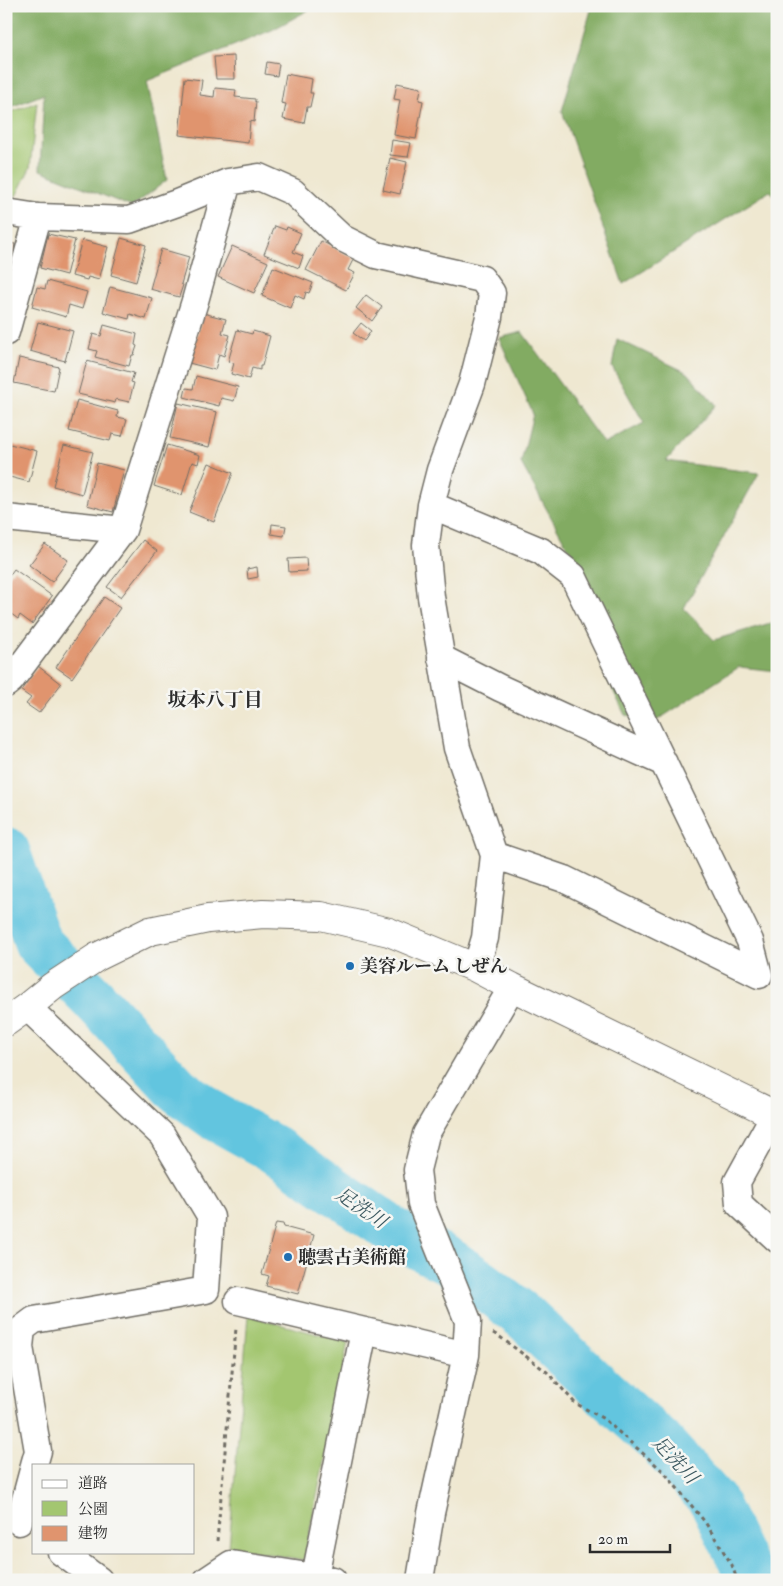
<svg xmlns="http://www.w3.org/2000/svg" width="783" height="1586" font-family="'IM FELL Double Pica','Noto Serif JP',serif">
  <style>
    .green { fill: #a3c670; stroke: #67784e }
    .forest { fill: #82ab62; stroke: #566b46 }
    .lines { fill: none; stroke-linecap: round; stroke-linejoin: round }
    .river { stroke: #62c5df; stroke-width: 48 }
    .building { fill: #e0946e }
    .street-casing { stroke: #706d65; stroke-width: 29 }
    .secondary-casing { stroke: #706d65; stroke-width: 30 }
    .path { stroke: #706d65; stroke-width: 3; stroke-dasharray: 4 4; stroke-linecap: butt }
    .street { stroke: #fff; stroke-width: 26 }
    .secondary { stroke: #fff; stroke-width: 28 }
    .poi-dot { fill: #1f6fb2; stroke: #f6f6f2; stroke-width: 2 }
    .labels { text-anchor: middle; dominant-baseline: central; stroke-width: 5; stroke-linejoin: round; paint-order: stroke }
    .poi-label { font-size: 18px; font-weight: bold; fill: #2b2b2b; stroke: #f6f6f2; text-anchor: start }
    .neighbourhood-label { font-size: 19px; font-weight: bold; fill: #2b2b2b; stroke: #f6f6f2 }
    .water-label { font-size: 19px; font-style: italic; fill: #3c5961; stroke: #f6f6f2 }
  </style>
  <rect width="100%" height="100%" fill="#f6f6f2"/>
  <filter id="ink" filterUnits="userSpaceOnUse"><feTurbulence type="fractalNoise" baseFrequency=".02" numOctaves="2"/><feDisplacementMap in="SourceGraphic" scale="10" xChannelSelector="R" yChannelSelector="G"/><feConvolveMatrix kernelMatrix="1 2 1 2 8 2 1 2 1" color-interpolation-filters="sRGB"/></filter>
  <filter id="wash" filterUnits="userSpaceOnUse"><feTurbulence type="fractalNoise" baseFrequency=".0096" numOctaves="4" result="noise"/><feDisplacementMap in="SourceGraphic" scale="20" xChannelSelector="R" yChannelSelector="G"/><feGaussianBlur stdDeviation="1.12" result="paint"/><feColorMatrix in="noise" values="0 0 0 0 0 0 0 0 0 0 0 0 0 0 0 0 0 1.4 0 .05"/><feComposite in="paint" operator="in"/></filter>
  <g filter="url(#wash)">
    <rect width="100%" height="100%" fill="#efe8d1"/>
    <path class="green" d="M37 102 30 168 16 196 6 193V114Z
      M248 1316 348 1342 304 1560 229 1547Z"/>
    <path class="forest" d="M6 6H316L272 30 147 81 167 180 132 207 40 170 44 94 6 109Z
      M583 6H777V199L770 191 623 284 562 111 591 10Z
      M522 332 604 444 644 423 612 367 617 339 688 373 716 405 666 461 759 473 684 608 714 640 777 621V671L739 667 653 723 625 715 608 680 614 631 521 463 533 414 499 338Z"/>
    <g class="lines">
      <path class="river" d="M6 851 38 943 93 998 178 1090 214 1116 272 1148 407 1240 447 1260 482 1284 526 1318 604 1392 660 1442 713 1501 751 1580"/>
    </g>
    <g id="blocks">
      <path class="building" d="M234 56 235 79H216L214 57Z
        M267 62 279 64 277 76 265 74Z
        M286 74 312 79 310 93H313L310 107H307L304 123 283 119 286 104 281 103Z
        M185 78 202 80 200 95 214 97 215 88 236 90 235 97 255 99V102L256 101 254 122 250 121 248 143 179 135Z
        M397 83 421 88 419 100 423 101 416 139 394 135 400 100 394 99Z
        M392 140 411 143 408 157 390 155Z
        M390 158 407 162 400 194 383 190Z
        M275 226 286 230 287 227 301 233 293 252 303 256 299 268 264 254Z
        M48 234 75 240 66 275 40 268Z
        M121 238 146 245 136 282 111 275Z
        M82 240 108 247 99 280 88 277 87 280 72 276Z
        M321 241 354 258 348 270 355 273 346 290 306 270Z
        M6 243 15 244 11 267 6 266Z
        M232 246 268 262 254 293 218 277Z
        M161 249 189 257 181 284 183 285 179 297 150 289Z
        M273 267 313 283 309 293 306 292 304 299 295 295 290 308 262 296Z
        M47 281 87 292 82 309 69 305 66 317 32 307 37 287 45 289Z
        M110 287 152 298 146 319 130 314 129 319 103 312Z
        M366 295 382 307 372 321 356 308Z
        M203 313 226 319 222 333 230 335 224 356 219 354 215 370 189 363Z
        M38 322 73 331 65 361 30 351Z
        M361 323 371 331 364 341 353 333Z
        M104 325 137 334 135 345 137 346 134 355H132L129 366 95 357 97 351 89 349 93 334 101 336Z
        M237 330 252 334 253 331 270 336 262 366H260V370L252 368 249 379 231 374 234 363 228 362Z
        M19 358 59 367 54 391 14 383Z
        M87 361 134 373 131 382 134 383 129 402 116 399 115 403 78 394Z
        M196 376 238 387 234 401 221 398 219 406 184 397 186 388 193 389Z
        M77 400 118 411 117 417 127 419 122 436 112 434 110 441 69 431Z
        M178 403 217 412 209 447 170 438Z
        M6 443 37 451 29 482 6 476Z
        M64 445 93 452 82 494 53 486Z
        M167 445 200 455 198 464 192 462 182 495 154 486Z
        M97 463 124 470 113 512 87 505Z
        M209 463 233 473 214 522 189 512Z
        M272 524 286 526 284 536 271 534Z
        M143 540 157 551 121 597 107 587Z
        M45 544 68 560 52 582 29 565Z
        M306 558 307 571 289 572 288 559Z
        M257 567 258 577 248 579 247 569Z
        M14 569 52 596 32 624 20 615 18 619 6 610V580Z
        M104 597 120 608 72 678 56 667Z
        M38 666 61 684 39 713 26 704 31 698 20 690Z
        M276 1223 283 1224 284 1227 314 1235 298 1294 266 1286 269 1276 262 1274Z"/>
    </g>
  </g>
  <g filter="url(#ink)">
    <use href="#blocks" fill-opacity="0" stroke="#706d65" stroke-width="1"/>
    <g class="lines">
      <g class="street-casing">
        <path id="street" d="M6 212 38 217 129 220 177 203 228 182 259 177 293 192 342 238 376 255 482 279 492 293 489 317 472 384 440 470 431 505 426 545 431 597 457 748 494 855 485 938 476 968
          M6 332 38 217
          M431 505 541 551 573 576 750 941 759 975
          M6 518 123 530
          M441 658 500 688 664 763
          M6 684 11 680 123 530 195 301 228 182
          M494 855 564 879 759 975
          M27 1007 162 1135 211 1217 206 1290 34 1320 22 1329 20 1347 38 1451 34 1465
          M774 1115 737 1182 739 1204 777 1239
          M238 1301 466 1355
          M19 1522 34 1466
          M61 1552 99 1580
          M315 1576 364 1331
          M207 1580 231 1564 333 1580
          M420 1580 431 1513 466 1355 468 1321 421 1204 417 1170 426 1134 512 987"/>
      </g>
      <g class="secondary-casing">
        <path id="secondary" d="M6 1022 27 1007 53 986 97 957 150 931 208 919 263 914 321 916 389 932 476 968 512 987 777 1116"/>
      </g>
      <path class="path" d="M493 1333 500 1337 547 1372 575 1403 604 1419 664 1472 705 1522 732 1565 737 1580
        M217 1541 236 1328"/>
      <use href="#street" class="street"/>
      <use href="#secondary" class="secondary"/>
    </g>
  </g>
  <g class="poi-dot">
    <circle cx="350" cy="966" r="5"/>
    <circle cx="288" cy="1257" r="5"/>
  </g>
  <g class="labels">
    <g class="poi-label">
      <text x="360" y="966">美容ルーム しぜん</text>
      <text x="298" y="1257">聴雲古美術館</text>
    </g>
    <g class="neighbourhood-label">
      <text x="215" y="700">坂本八丁目</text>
    </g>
    <g class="water-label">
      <text transform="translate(361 1208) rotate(34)">足洗川</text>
      <text transform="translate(675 1460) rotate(47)">足洗川</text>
    </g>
  </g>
  <rect width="783" height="1586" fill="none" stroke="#f6f6f2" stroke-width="25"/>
  <rect x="32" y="1464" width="162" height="90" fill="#f6f6f2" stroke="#a5a5a2"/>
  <rect x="42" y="1480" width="25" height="8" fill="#ffffff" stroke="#a5a5a2"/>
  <text x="78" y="1488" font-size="15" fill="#2b2b2b">道路</text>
  <rect x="42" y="1501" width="25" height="15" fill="#a3c670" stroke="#a5a5a2"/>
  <text x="78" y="1514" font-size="15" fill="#2b2b2b">公園</text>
  <rect x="42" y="1526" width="25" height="15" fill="#e0946e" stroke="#a5a5a2"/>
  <text x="78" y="1538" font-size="15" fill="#2b2b2b">建物</text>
  <path d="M590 1544v8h80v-8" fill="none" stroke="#2b2b2b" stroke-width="2.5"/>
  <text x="598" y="1544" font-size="15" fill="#2b2b2b" stroke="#f6f6f2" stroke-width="4" paint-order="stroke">20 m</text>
</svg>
